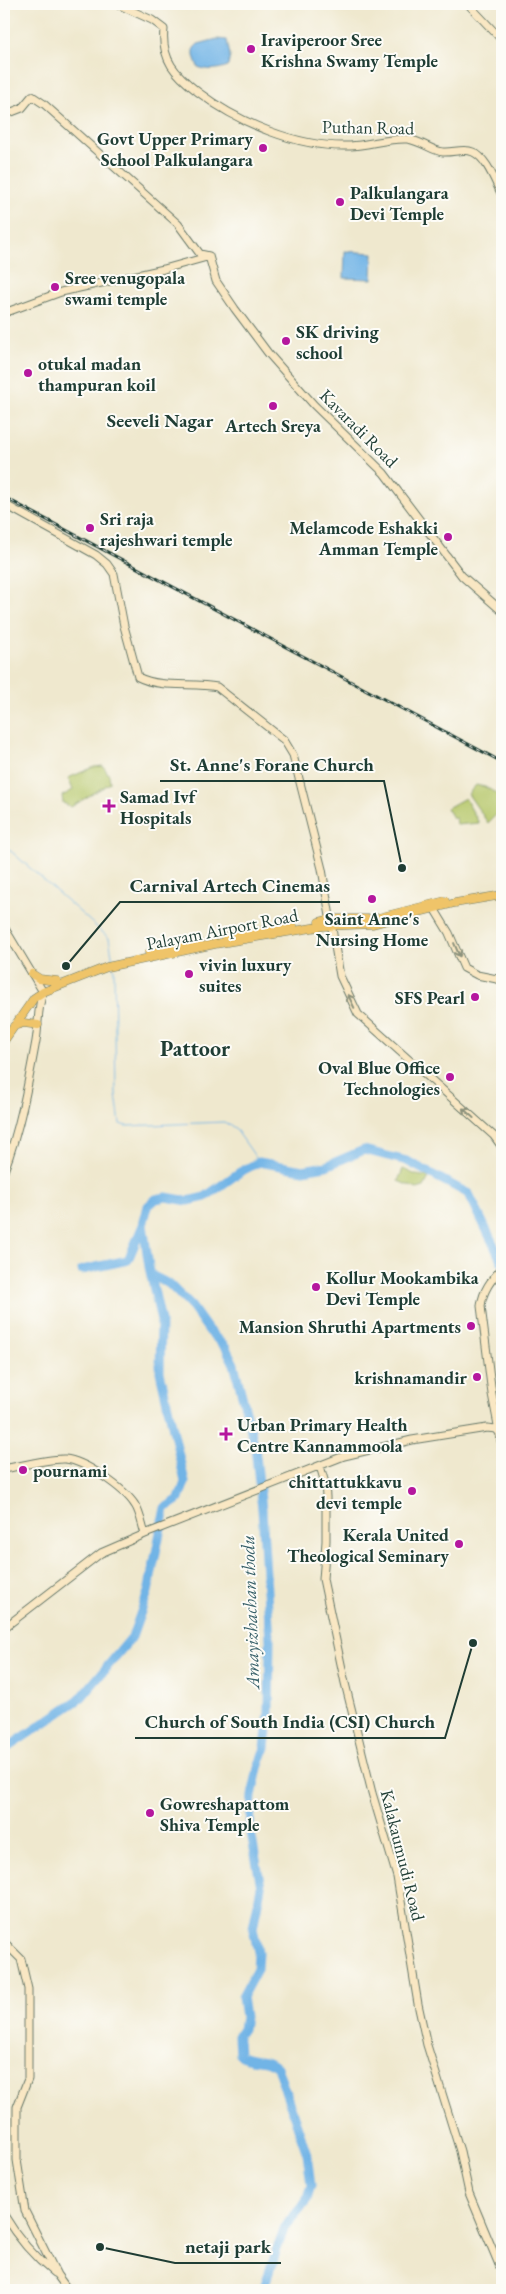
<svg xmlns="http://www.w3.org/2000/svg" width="506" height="2294" font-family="'EB Garamond',serif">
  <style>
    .green { fill: #b6c76a; stroke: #6a824f }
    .water { fill: #71b4e6; stroke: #48788d }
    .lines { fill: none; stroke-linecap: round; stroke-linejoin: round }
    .stream { stroke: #71b4e6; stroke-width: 1 }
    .river { stroke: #71b4e6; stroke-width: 9 }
    .secondary-casing { stroke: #68796a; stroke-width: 9 }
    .primary-casing { stroke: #68796a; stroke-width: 9 }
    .secondary { stroke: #f9e7c3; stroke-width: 7 }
    .primary { stroke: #efc469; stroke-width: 8 }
    .rail-casing { stroke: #1f3d34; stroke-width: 3 }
    .rail { stroke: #fdfcf7; stroke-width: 1; stroke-dasharray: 4; stroke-linecap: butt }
    .oneway { stroke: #8c927c }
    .poi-dot { fill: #b5179e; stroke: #fdfcf7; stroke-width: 2 }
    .labels { text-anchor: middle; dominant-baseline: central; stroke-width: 4; stroke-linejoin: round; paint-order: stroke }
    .poi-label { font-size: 18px; font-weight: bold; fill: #1f3d34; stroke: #fdfcf7; text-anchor: start }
    .street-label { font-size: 18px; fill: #1f3d34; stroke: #fdfcf7 }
    .neighbourhood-label { font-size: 19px; font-weight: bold; fill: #1f3d34; stroke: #fdfcf7 }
    .water-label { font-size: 19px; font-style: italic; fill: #386169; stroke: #fdfcf7 }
    .district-label { font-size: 22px; font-weight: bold; fill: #1f3d34; stroke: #fdfcf7 }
    .leader { fill: none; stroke: #1f3d34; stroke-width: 2 }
    .callout-dot { fill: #1f3d34; stroke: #fdfcf7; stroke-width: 2 }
    .callout-label { font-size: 19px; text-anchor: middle; font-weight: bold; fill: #1f3d34; stroke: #fdfcf7; stroke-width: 4; stroke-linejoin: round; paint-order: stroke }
  </style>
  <rect width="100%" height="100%" fill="#fdfcf7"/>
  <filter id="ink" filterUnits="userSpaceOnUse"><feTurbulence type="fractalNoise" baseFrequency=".02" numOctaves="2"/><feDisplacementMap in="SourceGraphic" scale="10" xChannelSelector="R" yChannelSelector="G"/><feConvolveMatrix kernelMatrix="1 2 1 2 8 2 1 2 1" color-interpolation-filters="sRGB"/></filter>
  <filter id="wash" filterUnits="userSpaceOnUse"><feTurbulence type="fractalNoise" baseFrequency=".0096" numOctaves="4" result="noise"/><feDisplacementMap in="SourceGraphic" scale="20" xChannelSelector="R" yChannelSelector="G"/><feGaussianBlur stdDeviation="1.12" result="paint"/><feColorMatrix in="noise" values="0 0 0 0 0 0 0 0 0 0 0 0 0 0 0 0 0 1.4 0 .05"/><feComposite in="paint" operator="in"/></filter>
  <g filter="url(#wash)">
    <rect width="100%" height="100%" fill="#efe8ce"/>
    <path class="green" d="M103 766 109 775 110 783 71 807 63 803 62 796 73 790 68 778 94 767Z
      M476 785 485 787 502 796V809L488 823 468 794Z
      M465 798 479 823 457 825 456 818H453L447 808Z
      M403 1169 416 1175 429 1177 424 1187 417 1189 398 1181Z"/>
    <path class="water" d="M217 39 227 40 230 56 228 66C217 70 208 71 198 67L194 56V48L198 44Z
      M345 251 373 253 372 279 344 278Z"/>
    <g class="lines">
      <path class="stream" d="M4 845 109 938 113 961
        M114 968 116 1094 120 1124 126 1126 224 1122 235 1128 259 1162"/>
      <path class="river" d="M82 1270 128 1260 143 1225 148 1206 156 1199 166 1197 188 1201 205 1197 240 1172 259 1162 303 1170 326 1166 364 1150 407 1161 469 1194 502 1262
        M151 1275 169 1284 192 1307 209 1331 226 1348 234 1364 255 1447 262 1509 270 1640 269 1712 265 1748 258 1768 252 1796 250 1827 261 1887 253 1928 258 1952 257 1969 242 1997 245 2017 243 2029 238 2036 239 2055C254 2063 263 2056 277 2067L307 2154 311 2185 306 2202 285 2226 263 2290
        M4 1750 81 1698 132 1637 148 1592 165 1508 179 1499 185 1482 160 1372 161 1321 149 1267 143 1225"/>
    </g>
  </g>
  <g filter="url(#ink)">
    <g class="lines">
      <g class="secondary-casing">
        <path id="secondary" d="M117 4 152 20 164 29C161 60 175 74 198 92 239 123 298 148 350 146 369 145 389 138 407 139 422 141 432 151 443 152 452 153 464 148 473 152 487 158 495 182 502 195
          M468 4 502 40
          M4 115 22 108 32 96 44 104 178 224 200 254 209 256
          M209 256 216 281 235 309 268 353 314 405 384 473 462 576 502 611
          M4 313 61 292 164 269 207 257
          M4 504 96 555 107 564 114 574 124 626 138 677C161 689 193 682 217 687L284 740 293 755 322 869 340 976 358 1014 494 1136 502 1147
          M432 905 449 933 464 968 477 975 502 980
          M4 927 43 992C37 1009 39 1024 36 1041 28 1085 20 1128 4 1171
          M502 1268C491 1280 483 1290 481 1306L492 1394 502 1446
          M320 1466 325 1483 326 1497V1541L323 1579 345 1683 372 1793 397 1877 418 2004 427 2045 460 2151 469 2193 502 2272
          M4 1469C20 1466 50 1458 65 1459 84 1460 125 1489 135 1505 140 1512 142 1525 145 1534
          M4 1628 101 1553 145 1534 344 1456 412 1440 487 1428 496 1429 499 1432
          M4 1942 21 1959 28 1989V2079L17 2107V2160L25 2211 57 2275 68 2290
          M4 2215C17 2237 34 2257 54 2273"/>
      </g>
      <g class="primary-casing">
        <path id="primary" d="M319 922 332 919H374L445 901
          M225 937 293 926
          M149 953 199 943
          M32 974 40 979 57 981
          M14 1026 24 1023 38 1025
          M4 1041 34 998 43 992 107 967 215 944 324 926 373 924 455 903 502 895"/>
      </g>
      <use href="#secondary" class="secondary"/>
      <use href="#primary" class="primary"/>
      <g class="rail-casing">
        <path id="rail" d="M4 497 502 762"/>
      </g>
      <use href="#rail" class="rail"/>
    </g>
    <defs><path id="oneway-shaft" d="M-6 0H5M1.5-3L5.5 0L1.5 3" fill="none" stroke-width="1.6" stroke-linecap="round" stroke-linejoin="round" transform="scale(1.25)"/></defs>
    <g class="oneway">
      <use href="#oneway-shaft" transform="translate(457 950) rotate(67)"/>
      <use href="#oneway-shaft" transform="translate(351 1001) rotate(-116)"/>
      <use href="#oneway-shaft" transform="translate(468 1113) rotate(-138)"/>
    </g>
  </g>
  <g class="poi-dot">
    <circle cx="251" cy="49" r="5"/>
    <circle cx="263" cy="148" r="5"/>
    <circle cx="340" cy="202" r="5"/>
    <circle cx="55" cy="287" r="5"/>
    <circle cx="286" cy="341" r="5"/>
    <circle cx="28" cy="373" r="5"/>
    <circle cx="273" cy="406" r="5"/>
    <circle cx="90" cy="528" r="5"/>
    <circle cx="448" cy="537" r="5"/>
    <path d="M106.5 798.5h5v5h5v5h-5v5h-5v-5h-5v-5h5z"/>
    <circle cx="372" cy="899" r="5"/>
    <circle cx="189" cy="974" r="5"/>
    <circle cx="475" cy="997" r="5"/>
    <circle cx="450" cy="1077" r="5"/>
    <circle cx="316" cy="1287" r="5"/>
    <circle cx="471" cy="1326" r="5"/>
    <circle cx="477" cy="1377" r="5"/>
    <path d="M223.5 1426.5h5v5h5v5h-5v5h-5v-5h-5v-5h5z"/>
    <circle cx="23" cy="1470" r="5"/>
    <circle cx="412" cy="1491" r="5"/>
    <circle cx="459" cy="1544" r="5"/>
    <circle cx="150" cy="1813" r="5"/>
  </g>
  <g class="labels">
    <g class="poi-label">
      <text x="261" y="39">Iraviperoor Sree<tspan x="261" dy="21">Krishna Swamy Temple</tspan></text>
      <text x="253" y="138" text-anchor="end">Govt Upper Primary<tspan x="253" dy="21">School Palkulangara</tspan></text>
      <text x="350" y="192">Palkulangara<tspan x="350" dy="21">Devi Temple</tspan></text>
      <text x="65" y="277">Sree venugopala<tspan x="65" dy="21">swami temple</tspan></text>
      <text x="296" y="331">SK driving<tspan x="296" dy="21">school</tspan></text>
      <text x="38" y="363">otukal madan<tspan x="38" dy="21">thampuran koil</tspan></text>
      <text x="273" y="425" text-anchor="middle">Artech Sreya</text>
      <text x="100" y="518">Sri raja<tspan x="100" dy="21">rajeshwari temple</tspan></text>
      <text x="438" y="527" text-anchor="end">Melamcode Eshakki<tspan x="438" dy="21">Amman Temple</tspan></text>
      <text x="120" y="796">Samad Ivf<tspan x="120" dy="21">Hospitals</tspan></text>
      <text x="372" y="918" text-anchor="middle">Saint Anne's<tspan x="372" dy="21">Nursing Home</tspan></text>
      <text x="199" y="964">vivin luxury<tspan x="199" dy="21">suites</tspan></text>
      <text x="465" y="997" text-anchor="end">SFS Pearl</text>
      <text x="440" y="1067" text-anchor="end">Oval Blue Office<tspan x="440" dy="21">Technologies</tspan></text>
      <text x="326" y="1277">Kollur Mookambika<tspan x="326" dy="21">Devi Temple</tspan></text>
      <text x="461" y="1326" text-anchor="end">Mansion Shruthi Apartments</text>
      <text x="467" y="1377" text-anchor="end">krishnamandir</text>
      <text x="237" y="1424">Urban Primary Health<tspan x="237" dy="21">Centre Kannammoola</tspan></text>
      <text x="33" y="1470">pournami</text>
      <text x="402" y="1481" text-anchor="end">chittattukkavu<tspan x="402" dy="21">devi temple</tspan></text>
      <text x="449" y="1534" text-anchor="end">Kerala United<tspan x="449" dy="21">Theological Seminary</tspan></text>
      <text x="160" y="1803">Gowreshapattom<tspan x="160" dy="21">Shiva Temple</tspan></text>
    </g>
    <g class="street-label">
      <text transform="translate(368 127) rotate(1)">Puthan Road</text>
      <text transform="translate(359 428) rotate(45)">Kavaradi Road</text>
      <text transform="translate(222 929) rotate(-11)">Palayam Airport Road</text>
      <text transform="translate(403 1855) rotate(76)">Kalakaumudi Road</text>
    </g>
    <g class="neighbourhood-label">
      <text x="160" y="420">Seeveli Nagar</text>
    </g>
    <g class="water-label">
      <text transform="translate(250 1612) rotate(-92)">Amayizhachan thodu</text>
    </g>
    <g class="district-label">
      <text x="195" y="1048">Pattoor</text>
    </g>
  </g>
  <path class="leader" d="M402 868L384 781H160M66 966L120 902H340M473 1643L445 1738H135M100 2247L175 2263H281"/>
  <g class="callout-dot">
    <circle cx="402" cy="868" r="5"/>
    <circle cx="66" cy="966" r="5"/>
    <circle cx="473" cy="1643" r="5"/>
    <circle cx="100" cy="2247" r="5"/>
  </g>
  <g class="callout-label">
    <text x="272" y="771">St. Anne's Forane Church</text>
    <text x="230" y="892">Carnival Artech Cinemas</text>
    <text x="290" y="1728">Church of South India (CSI) Church</text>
    <text x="228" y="2253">netaji park</text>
  </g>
  <rect width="506" height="2294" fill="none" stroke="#fdfcf7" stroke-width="20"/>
</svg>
